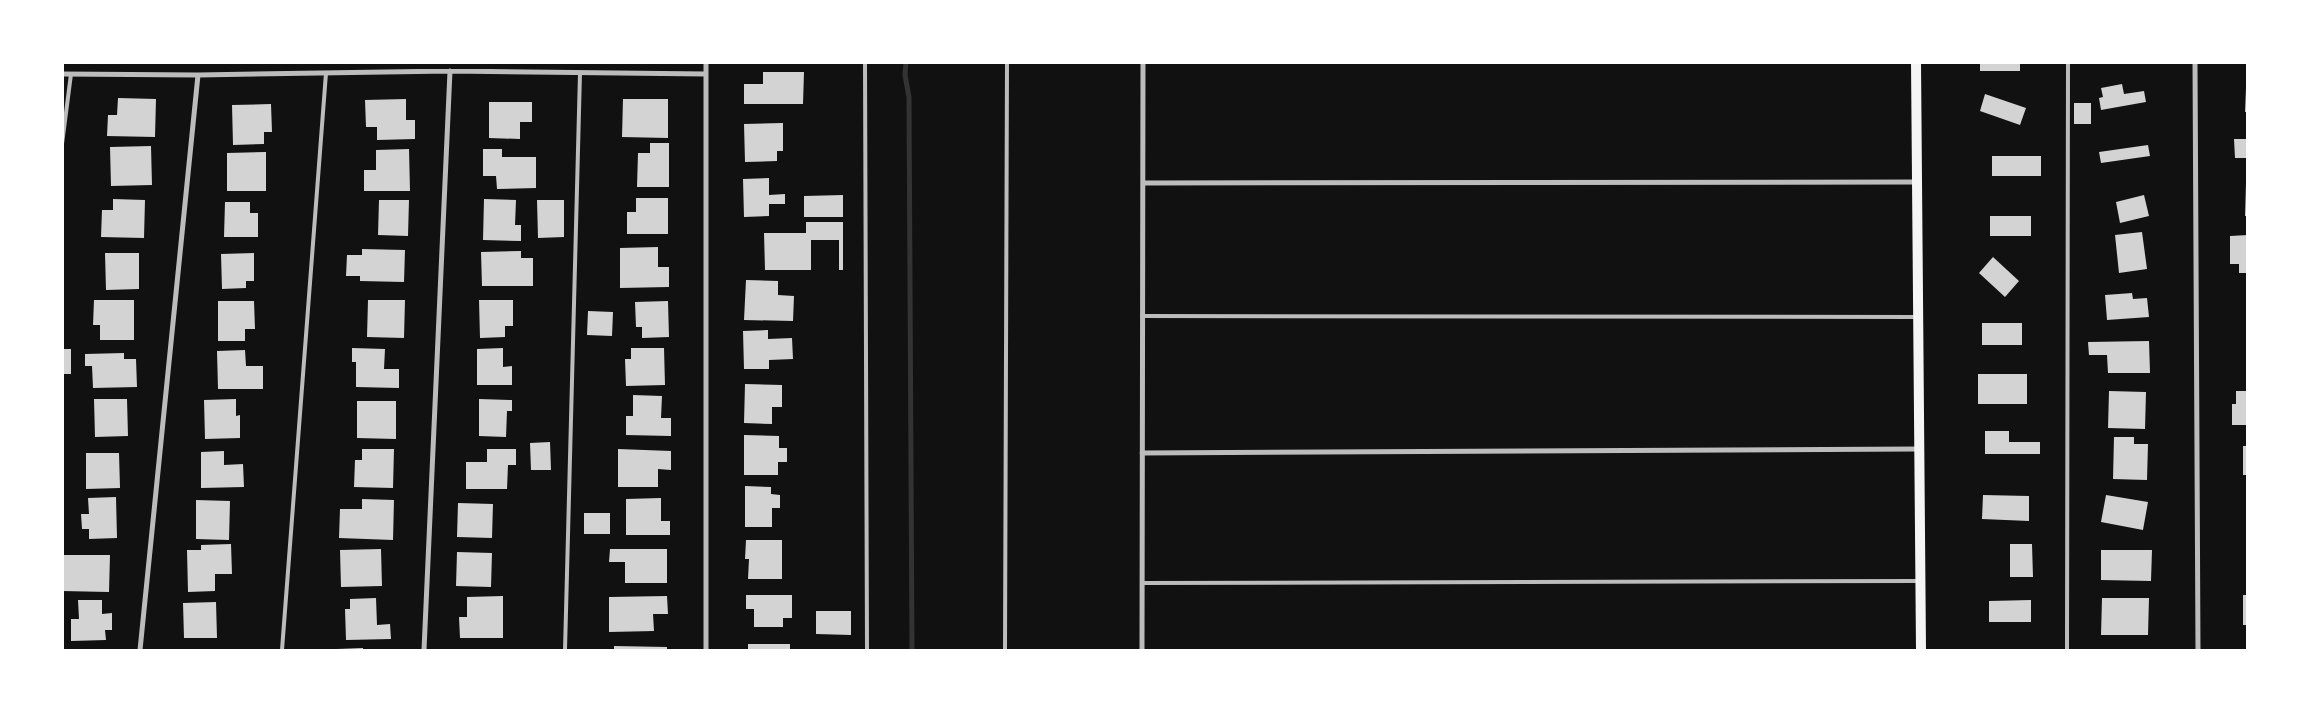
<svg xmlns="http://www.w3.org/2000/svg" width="2310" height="713" font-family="Figtree,sans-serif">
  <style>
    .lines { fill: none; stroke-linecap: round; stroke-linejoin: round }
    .stream { stroke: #333; stroke-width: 5 }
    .building { fill: #d3d3d3 }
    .service { stroke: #bcbcbc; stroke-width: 4 }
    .minor { stroke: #bcbcbc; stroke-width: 5 }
    .secondary { stroke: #f5f5f5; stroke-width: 10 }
  </style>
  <rect width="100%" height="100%" fill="#111"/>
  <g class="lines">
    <path class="stream" d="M906 62 905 75 909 97 912 650"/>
  </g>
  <path class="building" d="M1980 62H2020V71H1980Z
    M763 72H804L803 104H744V84H763Z
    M2122 84 2124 94 2144 91 2146 102 2101 110 2099 98 2103 97 2101 88Z
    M2246 88H2248V112H2245Z
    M1985 94 2026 108 2020 125 1980 111Z
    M118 98 156 99 155 137 107 136 108 115H117Z
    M406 99V120H415V139L377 140V127H366L365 100Z
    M623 99H668V138L622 137Z
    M489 102H532V122H520V139L489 138Z
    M2074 103H2091V124H2074Z
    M271 104 272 132H264V144L233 145 232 105Z
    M783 123V151H777V161L745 162 744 124Z
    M2234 139H2248V158H2235Z
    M650 143H669V187H637L638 153H650Z
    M2148 145 2150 156 2101 163 2099 152Z
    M151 146 152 185 111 186 110 147Z
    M409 149 410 191H364V170H376V150Z
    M483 149H502V157H536V188L497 189 496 176H483Z
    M266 152V191H227V153Z
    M1992 156H2041V176H1992Z
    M769 178V195L785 194V204H769V216L744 217 743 179Z
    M2246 183H2248V216H2245Z
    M843 195V217H804V196Z
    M2144 195 2149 216 2120 223 2116 202Z
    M636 198H668V234H627V212H636Z
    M113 199 145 200 144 238 101 237 102 210H113Z
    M484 199 516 200 515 225H521V241L483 240Z
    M379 200H409L408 236 378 235Z
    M537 200H564V237L538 238Z
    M225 202H250V213H258V237H224Z
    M1990 216H2031V236H1990Z
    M806 222H843V270H839V240H811V270H765L764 233H806Z
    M2142 232 2147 269 2119 273 2115 235Z
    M2248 235V273H2239V264H2230V236Z
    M658 247V267H669V287L620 288V248Z
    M362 249 405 250 404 282 360 281V276H346L347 255H362Z
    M521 251V258H533V286H482L481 252Z
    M105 253H139V289L106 290Z
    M254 253V281H246V288L222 289 221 254Z
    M1993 257 2019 281 2005 297 1979 273Z
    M746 280 778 281V295L794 296 793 321 744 320Z
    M2132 293 2133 299 2147 298 2149 317 2107 320 2105 295Z
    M94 300H134V340H100V325H93Z
    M368 300H405L404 338 367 337Z
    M479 300H513V326H505V337L480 338Z
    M218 301H254L255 329H245V341H218Z
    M668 301 669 337 642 338V327H636L635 302Z
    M588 311 613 312 612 336 587 335Z
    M1982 323H2022V345H1982Z
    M768 330V339L792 338 793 359 769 360V369H744L743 331Z
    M2149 341 2150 373H2108L2107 355H2089L2088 342Z
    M352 348 385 349 384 369H399V388L356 387V362H352Z
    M503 348V367L512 366V385H477V349Z
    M631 348H664L665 385 626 386 625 359H631Z
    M62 349H71V374H62Z
    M245 350 246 366H263V389H218L217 351Z
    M124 353V359H136L137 387 93 388 92 366H85V354Z
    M1978 374H2027V404H1978Z
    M745 384 782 385V407H772V424L744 423Z
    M2109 391 2146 392 2145 429 2108 428Z
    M2236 391H2248V425H2232V404H2236Z
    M633 395 662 396 661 418H671V436L626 435V416H633Z
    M94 399H127L128 436 95 437Z
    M236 399V416L240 415V438L205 439 204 400Z
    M479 399 512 400V411H507L506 437 479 436Z
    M357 401H396V439L357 438Z
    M1985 431H2009V442H2040V454H1985Z
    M744 435 779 436V448H787V462H778V475H744Z
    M2114 437H2134V444H2148L2147 480 2113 479Z
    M550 442 551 470H531L530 443Z
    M2243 446H2248V475H2243Z
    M362 449H394L393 488 354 487 355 460H362Z
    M487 449H516V465H508L507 489H466V462H487Z
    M618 449 671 451V470L658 469V487H618Z
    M224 451V465L243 464 244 487 201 488V452Z
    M86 453H119L120 488 86 489Z
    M745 486 771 487V494L780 495V508H772V527H745Z
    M1983 495 2029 496V521L1982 519Z
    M2106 495 2148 502 2143 530 2101 522Z
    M116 497 117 538 89 539V529H82L81 514H89L88 498Z
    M661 498V521H670V535H626V499Z
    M362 499 394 500 393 540 339 538 340 509H362Z
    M196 500 230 501 229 540 196 539Z
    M458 503 493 504 492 538 457 537Z
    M584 513H610V534H584Z
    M746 540H782V579H748L749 559H745Z
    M231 544 232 574H215V591L188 592 187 550H201V545Z
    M2010 544H2032L2033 577H2010Z
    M381 549 382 586 341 587 340 550Z
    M610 549H667V583H625V562H609Z
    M2101 550H2152L2151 581 2101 580Z
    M457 552 492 553 491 587 456 586Z
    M62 555H110L109 592 62 591Z
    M746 595H792V618H783V627H754V609H746Z
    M2243 595H2248V625H2243Z
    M503 596V638H460L459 617H467V597Z
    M667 596 668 614H653L654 631 609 632V597Z
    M376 598 377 625 390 624 391 639 346 640 345 609H350V599Z
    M2102 598H2149L2148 635H2101Z
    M78 600H102V614L112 613V630H105L106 640 71 641V619H79Z
    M2031 600V622H1989V601Z
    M216 602 217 638H184L183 603Z
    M816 611H851V635L816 634Z
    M748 644H790V650H748Z
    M614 646 667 647V650H614Z
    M363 648V650H337V649Z"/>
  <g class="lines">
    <path class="service" d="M865 62 867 650
      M62 144 71 74
      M1142 316 1917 317
      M1142 583 1920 581
      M282 650 326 73
      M565 650 580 73
      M1005 650 1007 62
      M2067 650 2068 62"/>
    <path class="minor" d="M2195 62 2198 650
      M62 74 198 75 450 71 706 74
      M1143 183 1916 182
      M1142 453 1918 449
      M140 650 198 75
      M424 650 450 71
      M706 650V62
      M1142 650 1143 62"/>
    <path class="secondary" d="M1916 62 1921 650"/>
  </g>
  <rect width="2310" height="713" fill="none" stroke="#ffffff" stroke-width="128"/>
</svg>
